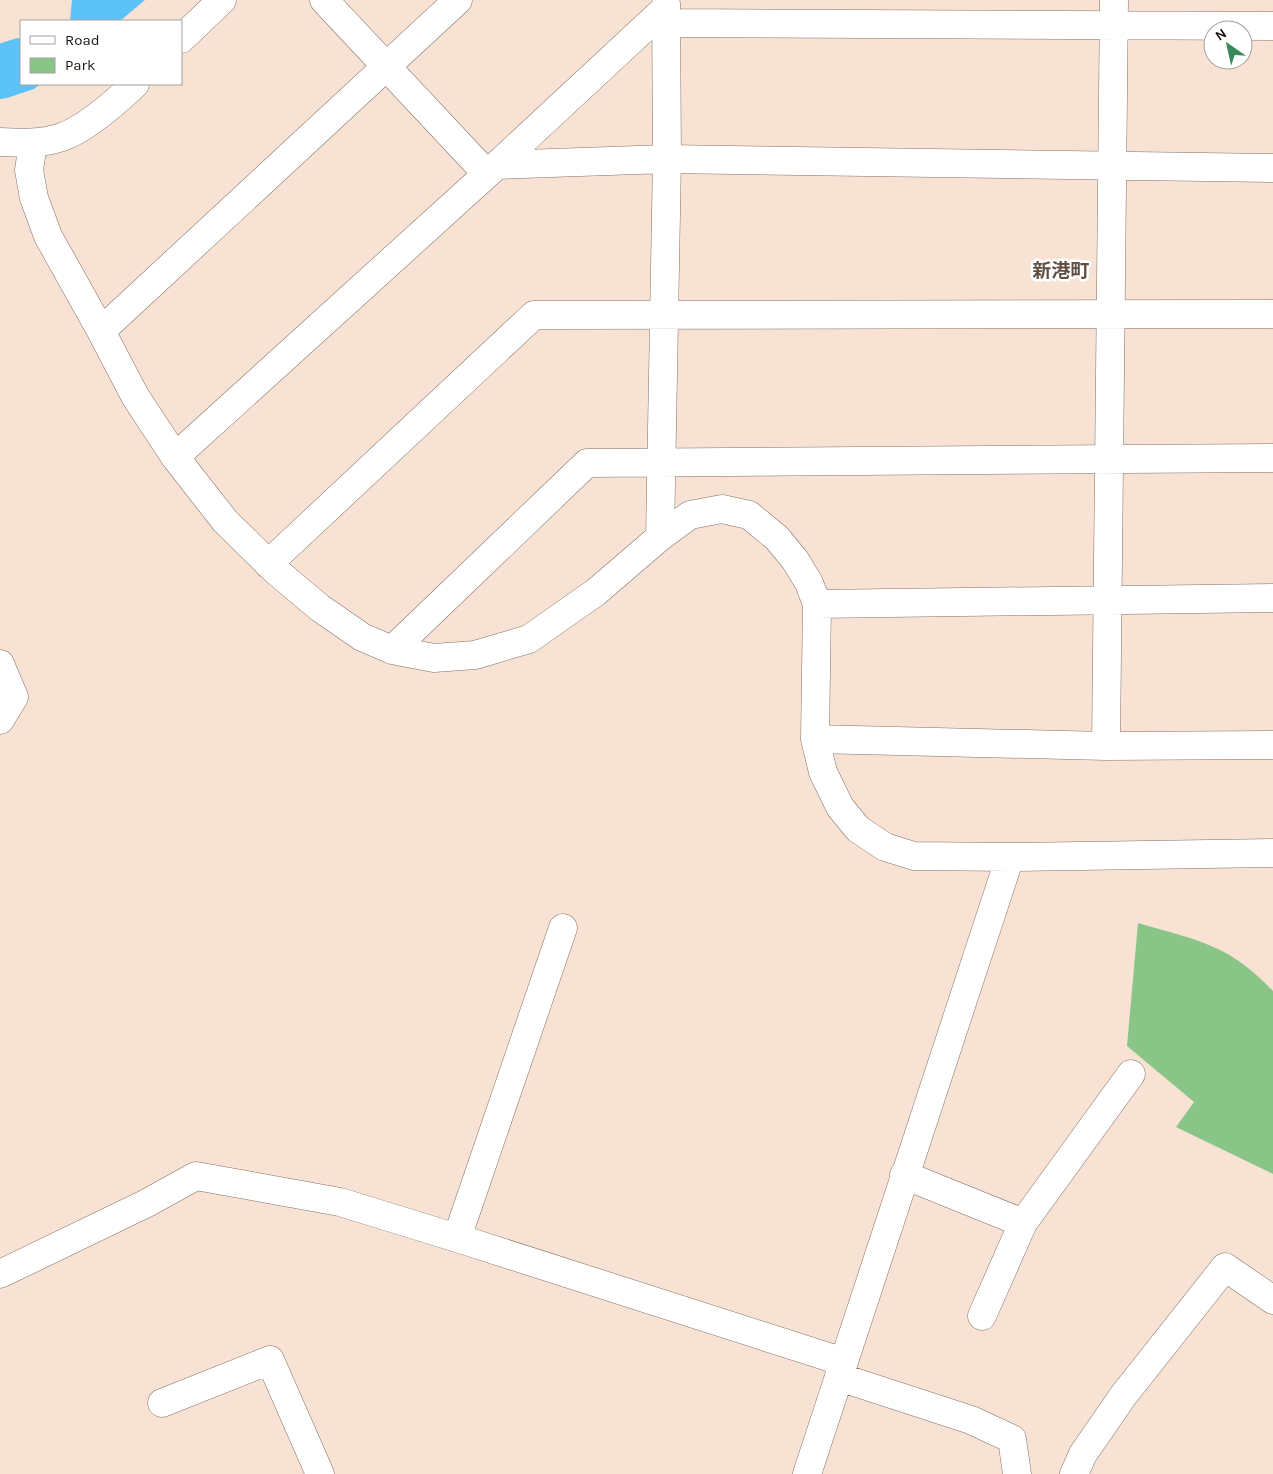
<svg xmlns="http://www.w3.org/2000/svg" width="1273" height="1474" font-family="Karla,'Noto Sans JP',sans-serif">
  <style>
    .green { fill: #8ac588 }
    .water { fill: #5dc2f7 }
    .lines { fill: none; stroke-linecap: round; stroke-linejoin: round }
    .river { stroke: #5dc2f7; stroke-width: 54 }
    .street-casing { stroke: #847165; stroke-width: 29 }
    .secondary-casing { stroke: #847165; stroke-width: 29 }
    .street { stroke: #fff; stroke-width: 28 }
    .secondary { stroke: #fff; stroke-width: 28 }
    .labels { text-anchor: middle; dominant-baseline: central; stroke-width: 5; stroke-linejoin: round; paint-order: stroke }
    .quarter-label { font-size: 19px; font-weight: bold; fill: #5f4e42; stroke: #fff }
  </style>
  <rect width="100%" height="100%" fill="#f7e2d4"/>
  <path class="green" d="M1138 923C1165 931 1197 938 1222 951 1240 960 1259 976 1273 991V1174L1176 1127 1194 1102 1127 1046Z"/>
  <path class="water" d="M72 0H145L120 21H70Z"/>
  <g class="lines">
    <path class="river" d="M0 72 21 65"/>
    <g class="street-casing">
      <path id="street" d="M324 0 487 174
        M667 23 1273 26
        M33 143 29 170 34 198 48 236 101 331 135 396 175 457 225 521 276 571 320 608 362 637 392 650 434 658 475 655 529 639 596 592 660 537 690 515 722 509 749 515 777 538 795 560 809 583 817 604 815 739 823 772 840 807 858 829 885 847 914 856 1010 857 1273 853
        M497 165 667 159 1273 168
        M101 331 458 0
        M175 457 497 165 666 8
        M660 537 667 159 666 4
        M268 564 534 315 1273 314
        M817 604 1273 598
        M392 650 587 463 1273 458
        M0 664 14 697 0 720
        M815 739 1106 746 1273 745
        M1106 746 1114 0
        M904 1175 1023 1223
        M457 1238 563 928
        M0 1274 145 1204 196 1176 340 1202 457 1238 844 1362
        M982 1316 1023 1223 1131 1074
        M839 1377 971 1420 1012 1439 1017 1474
        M162 1403 270 1360 320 1474
        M807 1474 1010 857
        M1074 1474 1083 1454 1123 1396 1225 1267 1273 1300"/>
    </g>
    <g class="secondary-casing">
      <path id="secondary" d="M181 39 222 0
        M0 142C21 143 42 144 62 137 85 129 117 101 135 84"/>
    </g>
    <use href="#street" class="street"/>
    <use href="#secondary" class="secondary"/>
  </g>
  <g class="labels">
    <g class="quarter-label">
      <text x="1061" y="271">新港町</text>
    </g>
  </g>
  <rect x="20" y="20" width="162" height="65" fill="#ffffff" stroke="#a4a19f"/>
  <rect x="30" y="36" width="25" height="8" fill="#ffffff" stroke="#a4a19f"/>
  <text x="65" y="45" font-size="15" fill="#1c1510">Road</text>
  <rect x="30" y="58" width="25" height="15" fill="#8ac588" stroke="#a4a19f"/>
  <text x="65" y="70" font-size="15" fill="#1c1510">Park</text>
  <g transform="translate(1228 45) rotate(326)"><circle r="24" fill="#ffffff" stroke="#a4a19f"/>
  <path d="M0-4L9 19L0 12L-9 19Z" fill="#378a5b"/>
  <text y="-8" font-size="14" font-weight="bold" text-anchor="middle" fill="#1c1510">N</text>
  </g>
</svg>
